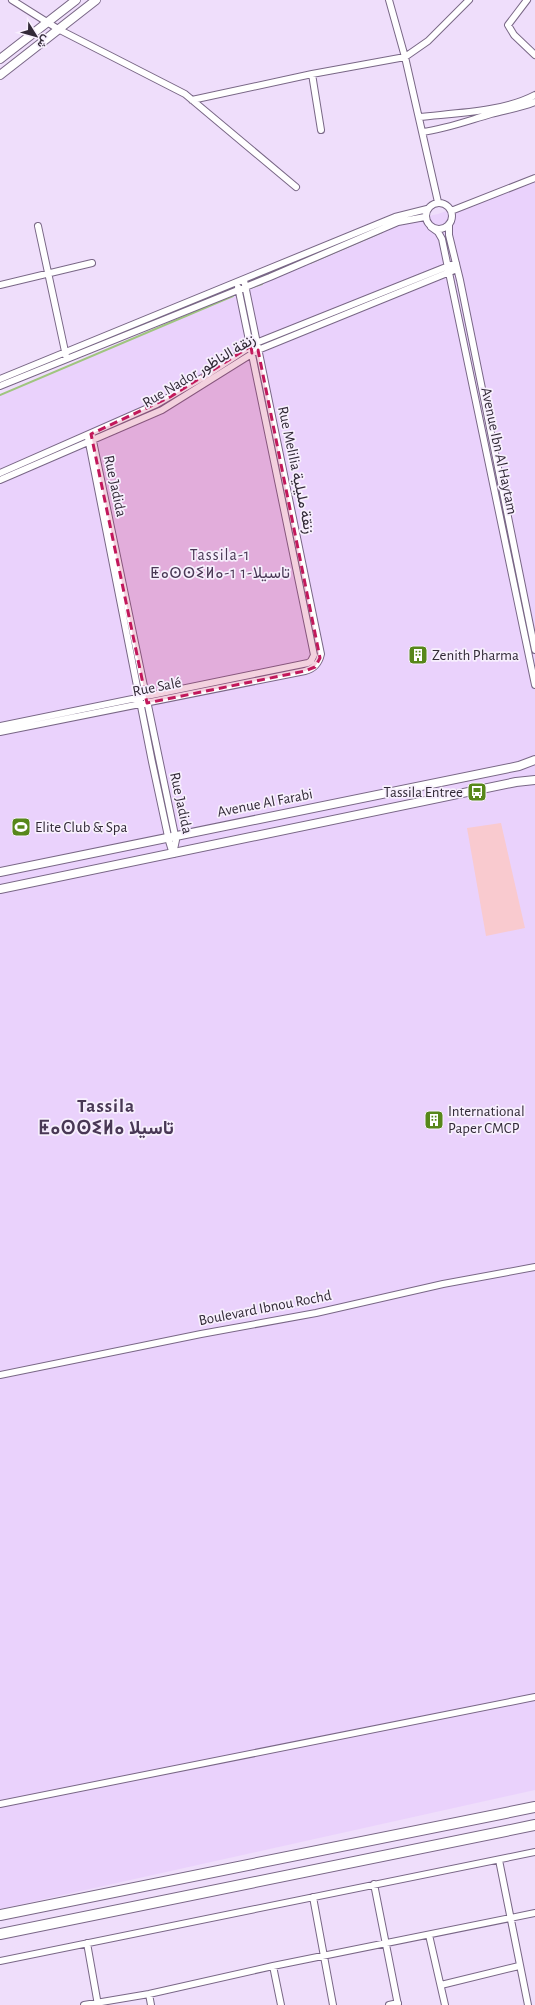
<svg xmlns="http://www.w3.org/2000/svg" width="535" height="2005" font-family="'Alegreya Sans',Vazirmatn,'Noto Sans Tifinagh',sans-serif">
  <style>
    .built { fill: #ead2fc }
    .pitch { fill: #f9cacf }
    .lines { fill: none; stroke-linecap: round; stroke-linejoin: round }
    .stream { stroke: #9fc57e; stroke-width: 2 }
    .minor-casing { stroke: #796786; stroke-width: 8 }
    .tertiary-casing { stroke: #796786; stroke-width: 10 }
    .trunk-casing { stroke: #796786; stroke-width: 12 }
    .minor { stroke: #fff; stroke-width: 6 }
    .tertiary { stroke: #fff; stroke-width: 8 }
    .trunk { stroke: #fff; stroke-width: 10 }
    .marked { fill: #c2185b; fill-opacity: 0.2; stroke: #c2185b; stroke-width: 3; stroke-dasharray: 8 5; stroke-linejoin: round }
    .labels { text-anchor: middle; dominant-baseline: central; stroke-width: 3.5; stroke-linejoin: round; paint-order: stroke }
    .street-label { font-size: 15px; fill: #322a37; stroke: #f7effd }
    .poi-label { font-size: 15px; fill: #322a37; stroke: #f7effd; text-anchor: start }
    .neighbourhood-label { font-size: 16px; letter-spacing: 1px; fill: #493855; stroke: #f7effd }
    .district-label { font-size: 19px; font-weight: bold; letter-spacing: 1px; fill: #493855; stroke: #f7effd }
  </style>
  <rect width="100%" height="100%" fill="#efdefb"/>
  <path class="built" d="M535 180V1790L0 1909V395L398 223 438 214Z"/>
  <path class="pitch" d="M501 823 525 928 486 936 467 828Z"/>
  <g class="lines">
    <path class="stream" d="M310 263 382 232
      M250 288 262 284
      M0 395 233 296"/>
    <g class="minor-casing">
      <path id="minor" d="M12 0 58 29 185 94 296 187
        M389 0 405 57 438 202
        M527 0 508 25 514 35 535 55
        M312 74 321 130
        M192 100 312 74 405 57 428 41 469 0
        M419 117C455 113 503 112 535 95
        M422 132C446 129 467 121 491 114 506 110 520 108 535 102
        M426 216a13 13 0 1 1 26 0a13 13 0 1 1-26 0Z
        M451 211 535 178
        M449 224V235L460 280 535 650
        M38 226 66 356
        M431 227 438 232 442 239 535 685
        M0 285 92 263
        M238 287 314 655 311 661
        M0 379 395 217 427 209
        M0 386 270 277 398 222 425 217
        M92 436 176 840 173 854
        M88 438 152 762 169 841 173 854
        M0 473 157 404 202 378 256 343 456 263
        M0 480 162 410 258 350 457 269
        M0 726 308 663 311 661
        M0 732 305 671C314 669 319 663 321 654L244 280
        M0 1375 201 1334 316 1313 443 1284 535 1267
        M0 1804 535 1697
        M499 1860 528 2005
        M374 1884 398 2005
        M313 1897 333 2005
        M429 1935 445 2005
        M87 1943 98 2005
        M0 1961 535 1852
        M273 1966 281 2005
        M441 1985 519 1966
        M149 1994 151 2005
        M84 2005 149 1994 273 1966 535 1913
        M389 2005 398 2003"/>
    </g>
    <g class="tertiary-casing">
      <path id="tertiary" d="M0 59 76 0
        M0 75 96 0
        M0 872 519 766 535 760
        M0 889 516 782 535 780"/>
    </g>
    <g class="trunk-casing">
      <path id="trunk" d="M0 1915 535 1807
        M0 1934 535 1825"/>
    </g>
    <use href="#minor" class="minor"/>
    <use href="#tertiary" class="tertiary"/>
    <use href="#trunk" class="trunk"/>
  </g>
  <path class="marked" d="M251 346 252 353 258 350 320 658 315 667 305 671 147 703 91 434 170 397Z"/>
  <defs>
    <g id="building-square" transform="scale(1)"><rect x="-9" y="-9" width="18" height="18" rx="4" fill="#57871a" stroke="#f7effd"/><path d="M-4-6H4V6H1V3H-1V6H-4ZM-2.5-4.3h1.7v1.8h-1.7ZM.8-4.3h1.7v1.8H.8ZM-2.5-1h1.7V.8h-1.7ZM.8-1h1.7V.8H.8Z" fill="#fff"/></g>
    <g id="bus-square" transform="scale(1)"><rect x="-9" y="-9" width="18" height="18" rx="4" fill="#57871a" stroke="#f7effd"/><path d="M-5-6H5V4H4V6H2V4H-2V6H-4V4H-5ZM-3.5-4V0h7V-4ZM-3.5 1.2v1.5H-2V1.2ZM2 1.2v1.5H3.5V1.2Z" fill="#fff"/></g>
    <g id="stadium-square" transform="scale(1)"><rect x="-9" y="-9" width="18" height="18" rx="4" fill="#57871a" stroke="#f7effd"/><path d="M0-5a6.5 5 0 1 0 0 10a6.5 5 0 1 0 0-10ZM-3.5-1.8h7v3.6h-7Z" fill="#fff"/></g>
  </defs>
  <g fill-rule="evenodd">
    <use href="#building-square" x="418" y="655"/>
    <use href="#bus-square" x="477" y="792"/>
    <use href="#stadium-square" x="21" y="827"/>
    <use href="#building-square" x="434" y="1120"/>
  </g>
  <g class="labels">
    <g class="street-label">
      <text transform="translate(199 371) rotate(-31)">Rue Nador زنقة الناظور</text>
      <text transform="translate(499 451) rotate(78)">Avenue Ibn Al Haytam</text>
      <text transform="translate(296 470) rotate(78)">Rue Melilia زنقة مليلية</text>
      <text transform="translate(115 486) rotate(78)">Rue Jadida</text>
      <text transform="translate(157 687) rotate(-11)">Rue Salé</text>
      <text transform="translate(181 803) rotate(78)">Rue Jadida</text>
      <text transform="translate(265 803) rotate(-11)">Avenue Al Farabi</text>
      <text transform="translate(265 1308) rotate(-11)">Boulevard Ibnou Rochd</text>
    </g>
    <g class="poi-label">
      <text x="432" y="655">Zenith Pharma</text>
      <text x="463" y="792" text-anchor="end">Tassila Entree</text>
      <text x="35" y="827">Elite Club &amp; Spa</text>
      <text x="448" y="1111">International<tspan x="448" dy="17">Paper CMCP</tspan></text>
    </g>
    <g class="neighbourhood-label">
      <text x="220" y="555">Tassila-1<tspan x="220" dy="18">ⵟⴰⵙⵙⵉⵍⴰ-1 1-تاسيلا</tspan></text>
    </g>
    <g class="district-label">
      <text x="106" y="1106">Tassila<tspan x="106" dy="22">ⵟⴰⵙⵙⵉⵍⴰ تاسيلا</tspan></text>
    </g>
  </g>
  <g transform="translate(36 36) rotate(127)" stroke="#f7effd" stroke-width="3" paint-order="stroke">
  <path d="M0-3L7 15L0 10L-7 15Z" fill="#322a37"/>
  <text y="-6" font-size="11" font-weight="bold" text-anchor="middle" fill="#322a37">ش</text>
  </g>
</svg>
